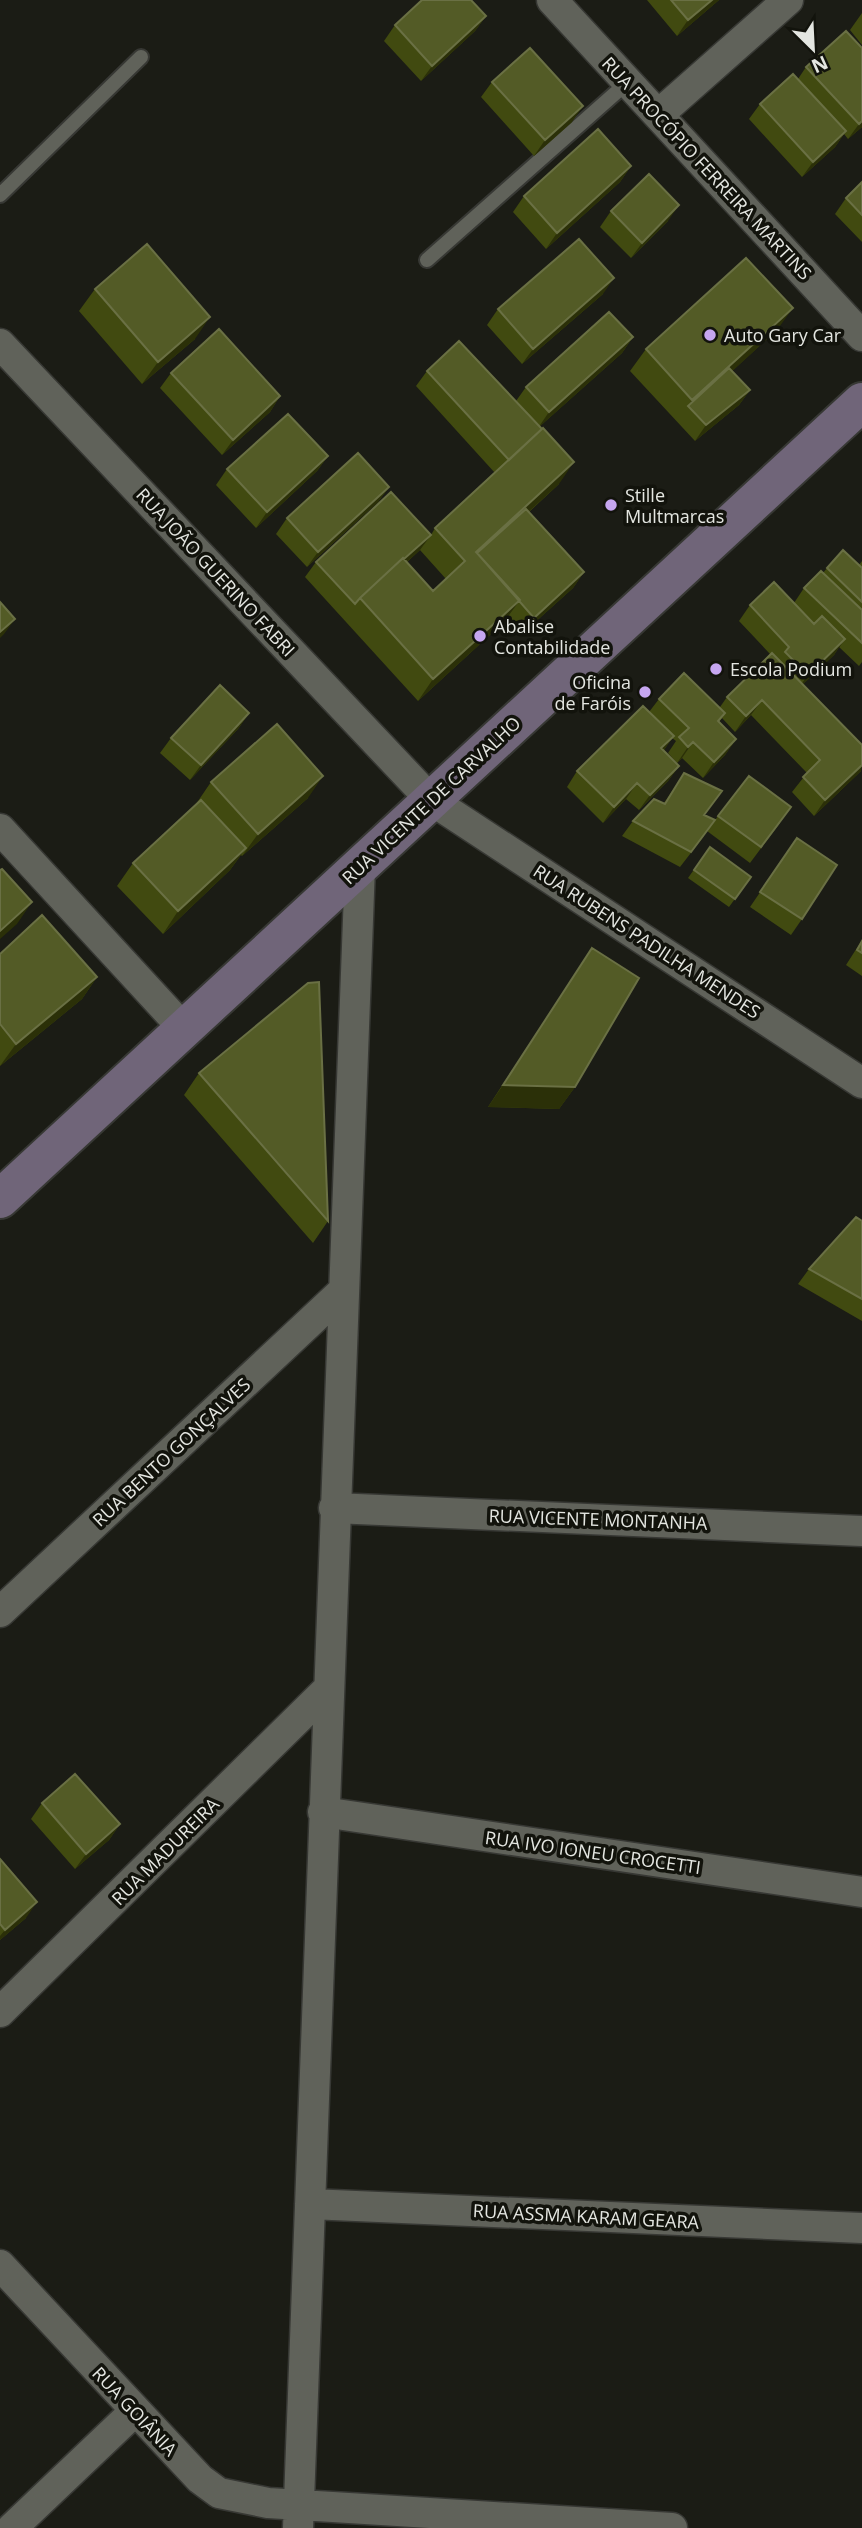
<svg xmlns="http://www.w3.org/2000/svg" width="862" height="2528" font-family="'Open Sans',sans-serif">
  <style>
    .lines { fill: none; stroke-linecap: round; stroke-linejoin: round }
    .lane-casing { stroke: #373834; stroke-width: 18 }
    .street-casing { stroke: #373834; stroke-width: 33 }
    .secondary-casing { stroke: #373834; stroke-width: 42 }
    .lane { stroke: #60625a; stroke-width: 14 }
    .street { stroke: #60625a; stroke-width: 30 }
    .secondary { stroke: #706579; stroke-width: 38 }
    .wall { fill: #414a10; fill-rule: evenodd }
    .shaded-wall { fill: #2b3008 }
    .building { fill: #535b26; stroke: #6a7044; stroke-width: 2 }
    .poi-dot { fill: #c6a6f0; stroke: #12130c; stroke-width: 2.5 }
    .labels { text-anchor: middle; dominant-baseline: central; stroke-width: 7; stroke-linejoin: round; paint-order: stroke }
    .street-label { font-size: 18px; fill: #e4e6e1; stroke: #12130c }
    .poi-label { font-size: 18px; fill: #e4e6e1; stroke: #12130c; text-anchor: start }
  </style>
  <rect width="100%" height="100%" fill="#1b1c15"/>
  <g class="lines">
    <g class="lane-casing">
      <path id="lane" d="M0 195 141 57
        M427 260 628 82"/>
    </g>
    <g class="street-casing">
      <path id="street" d="M552 0 862 336
        M658 115 788 0
        M0 344 431 800 862 1083
        M0 829 184 1029
        M334 1508 862 1531
        M0 1612 342 1292
        M323 1812 862 1892
        M0 2012 328 1689
        M310 2204 862 2228
        M0 2265 200 2479 219 2493 268 2503 672 2528
        M12 2528 135 2411
        M298 2528 360 866"/>
    </g>
    <g class="secondary-casing">
      <path id="secondary" d="M0 1199 862 402"/>
    </g>
    <use href="#lane" class="lane"/>
    <use href="#street" class="street"/>
    <use href="#secondary" class="secondary"/>
  </g>
  <path class="wall" d="M647 0H719L677 36Z
    M862 13V45L850 30Z
    M486 16 475 31 421 81 384 41 395 25Z
    M806 67 862 127 848 139 844 134 835 147 802 177 749 119 760 104 798 79Z
    M492 82 572 122 534 156 481 97Z
    M631 166 620 182 546 249 513 212 524 196Z
    M862 182V242L835 214 846 198Z
    M611 211 668 221 631 258 600 227Z
    M95 289 195 339 142 384 79 311Z
    M603 294 522 364 487 325 498 309Z
    M777 330 732 371 750 390 739 405 695 441 630 371 646 349Z
    M633 337 622 353 539 427 559 484 529 512 584 572 573 588 523 633 508 617 504 622 418 701 305 577 316 562 431 535 435 528 495 473 416 386 427 371 516 401 526 387ZM420 550 446 579 433 591 407 562Z
    M171 373 280 396 270 412 222 455 160 388Z
    M328 456 317 471 256 528 216 485 227 469Z
    M389 487 378 502 307 567 276 534 287 518Z
    M862 561V662L859 666 839 647 834 655 803 684 861 771 814 816 792 792 807 773 751 715 735 732 722 718 719 722 736 739 725 755 703 778 682 758 677 763 668 753 676 741 672 738 664 750 679 766 668 781 639 810 626 799 603 823 567 787 577 771 649 712 659 699 720 707 727 697 770 654 739 621 750 605 794 603 804 588 823 573 827 568 859 565Z
    M249 713 238 729 190 780 160 753 171 738Z
    M684 773 704 816V836L680 867 622 836 633 821 664 803Z
    M211 782 308 798 242 856 241 855 230 870 163 934 117 886 133 863 196 804Z
    M718 816 780 823 750 863 707 831Z
    M797 838 802 919 791 935 750 907Z
    M710 847 751 877 729 907 688 878Z
    M862 940V976L846 965Z
    M592 948 575 1087 559 1109 488 1107Z
    M0 954 97 977 82 999 0 1066Z
    M199 1073 328 1221 313 1243 184 1095Z
    M862 1221V1321L798 1284 809 1269Z
    M42 1803 120 1824 109 1840 75 1869 31 1819Z
    M0 1859 26 1918 0 1940Z"/>
  <path class="shaded-wall" d="M712 0H719L677 36 688 20Z
    M486 16 475 31 421 81 432 66Z
    M583 106 572 122 534 156 545 140Z
    M862 121V127L848 139 859 124Z
    M846 131 835 147 802 177 813 162Z
    M631 166 620 182 546 249 557 233Z
    M679 205 668 221 631 258 642 243Z
    M614 278 603 294 522 364 533 349Z
    M793 308 777 330 691 409 688 406 692 400Z
    M210 317 195 339 142 384 158 362Z
    M633 337 622 353 538 428 549 412Z
    M750 390 739 405 695 441 706 425Z
    M280 396 270 412 222 455 233 440Z
    M328 456 317 471 256 528 267 512Z
    M574 462 559 484 479 557 476 552Z
    M389 487 378 502 307 567 318 552Z
    M431 535 420 550 363 602 361 599Z
    M584 572 573 588 523 633 534 618Z
    M520 600 504 622 418 701 433 679Z
    M15 619 4 634 0 638V632Z
    M845 639 834 655 797 690 808 675Z
    M762 700 751 715 735 732 746 716Z
    M249 713 238 729 190 780 201 765Z
    M674 736 663 751 661 748Z
    M736 739 725 755 703 778 714 762Z
    M693 742 682 758 677 763 688 747Z
    M862 765 861 771 814 816 825 800Z
    M679 766 668 781 639 810 650 795Z
    M323 776 308 798 242 856 258 834Z
    M637 783 626 799 603 823 614 807Z
    M246 848 230 870 163 934 178 911Z
    M32 902 17 924 0 939V931Z
    M97 977 82 999 0 1066 16 1044Z
    M503 1085 575 1087 559 1109 488 1107Z
    M120 1824 109 1840 75 1869 86 1854Z
    M37 1902 26 1918 0 1940V1936L5 1930Z"/>
  <path class="building" d="M422 0H471L486 16 432 66 395 25Z
    M671 0H712L688 20Z
    M846 31 862 48V121L859 124 806 67Z
    M530 48 583 106 545 140 492 82Z
    M793 74 846 131 813 162 760 104Z
    M598 129 631 166 557 233 524 196Z
    M649 174 679 205 642 243 611 211Z
    M862 182V215L846 198Z
    M579 239 614 278 533 349 498 309Z
    M147 244 210 317 158 362 95 289Z
    M746 258 793 308 692 400 646 349Z
    M609 312 633 337 549 412 526 387Z
    M219 329 280 396 233 440 171 373Z
    M459 341 542 429 509 460 427 371Z
    M729 368 750 390 706 425 688 406Z
    M288 414 328 456 267 512 227 469Z
    M543 428 574 462 476 552 520 600 433 679 360 598 403 558 433 591 465 561 435 528Z
    M358 453 389 487 318 552 287 518Z
    M391 492 431 535 404 559 403 558 360 598 355 604 316 562Z
    M526 509 584 572 534 618 477 553Z
    M843 550 862 568V602L827 568Z
    M821 571 862 610V643L804 588Z
    M774 582 814 624 822 616 845 639 808 675 785 652 789 647 750 605Z
    M0 602 15 619 0 632Z
    M772 653 862 745V765L825 800 803 777 820 760 762 700 746 716 727 697Z
    M684 673 725 713 718 721 736 739 714 762 693 742 688 747 679 737 689 728 659 699Z
    M220 685 249 713 201 765 171 738Z
    M643 706 674 736 661 748 679 766 650 795 637 783 614 807 577 771Z
    M277 724 323 776 258 834 211 782Z
    M684 773 722 791 704 815 715 820 691 852 633 821 654 799 665 804Z
    M749 776 791 807 761 847 718 816Z
    M201 800 246 848 178 911 133 863Z
    M797 838 837 865 802 919 760 892Z
    M710 847 751 877 735 899 694 870Z
    M2 869 32 902 0 931V870Z
    M42 915 97 977 16 1044 0 1024V954Z
    M862 941V953L857 950Z
    M592 948 639 978 575 1087 503 1085Z
    M319 982 328 1221 199 1073 308 983Z
    M856 1217 862 1221V1299L809 1269Z
    M75 1774 120 1824 86 1854 42 1803Z
    M0 1859 37 1902 5 1930 0 1924Z"/>
  <g class="poi-dot">
    <circle cx="710" cy="335" r="7"/>
    <circle cx="611" cy="505" r="7"/>
    <circle cx="480" cy="636" r="7"/>
    <circle cx="716" cy="669" r="7"/>
    <circle cx="645" cy="692" r="7"/>
  </g>
  <g class="labels">
    <g class="street-label">
      <text transform="translate(707 168) rotate(47)">RUA PROCÓPIO FERREIRA MARTINS</text>
      <text transform="translate(216 572) rotate(47)">RUA JOÃO GUERINO FABRI</text>
      <text transform="translate(431 800) rotate(-43)">RUA VICENTE DE CARVALHO</text>
      <text transform="translate(647 941) rotate(33)">RUA RUBENS PADILHA MENDES</text>
      <text transform="translate(171 1452) rotate(-43)">RUA BENTO GONÇALVES</text>
      <text transform="translate(598 1519) rotate(2)">RUA VICENTE MONTANHA</text>
      <text transform="translate(165 1851) rotate(-45)">RUA MADUREIRA</text>
      <text transform="translate(593 1852) rotate(8)">RUA IVO IONEU CROCETTI</text>
      <text transform="translate(586 2216) rotate(3)">RUA ASSMA KARAM GEARA</text>
      <text transform="translate(135 2411) rotate(47)">RUA GOIÂNIA</text>
    </g>
    <g class="poi-label">
      <text x="724" y="335">Auto Gary Car</text>
      <text x="625" y="495">Stille<tspan x="625" dy="21">Multmarcas</tspan></text>
      <text x="494" y="626">Abalise<tspan x="494" dy="21">Contabilidade</tspan></text>
      <text x="730" y="669">Escola Podium</text>
      <text x="631" y="682" text-anchor="end">Oficina<tspan x="631" dy="21">de Faróis</tspan></text>
    </g>
  </g>
  <g transform="translate(813 49) rotate(156)" stroke="#12130c" stroke-width="5" paint-order="stroke">
  <path d="M0-5L12 26L0 18L-12 26Z" fill="#e4e6e1"/>
  <text y="-10" font-size="19" font-weight="bold" text-anchor="middle" fill="#e4e6e1">N</text>
  </g>
</svg>
